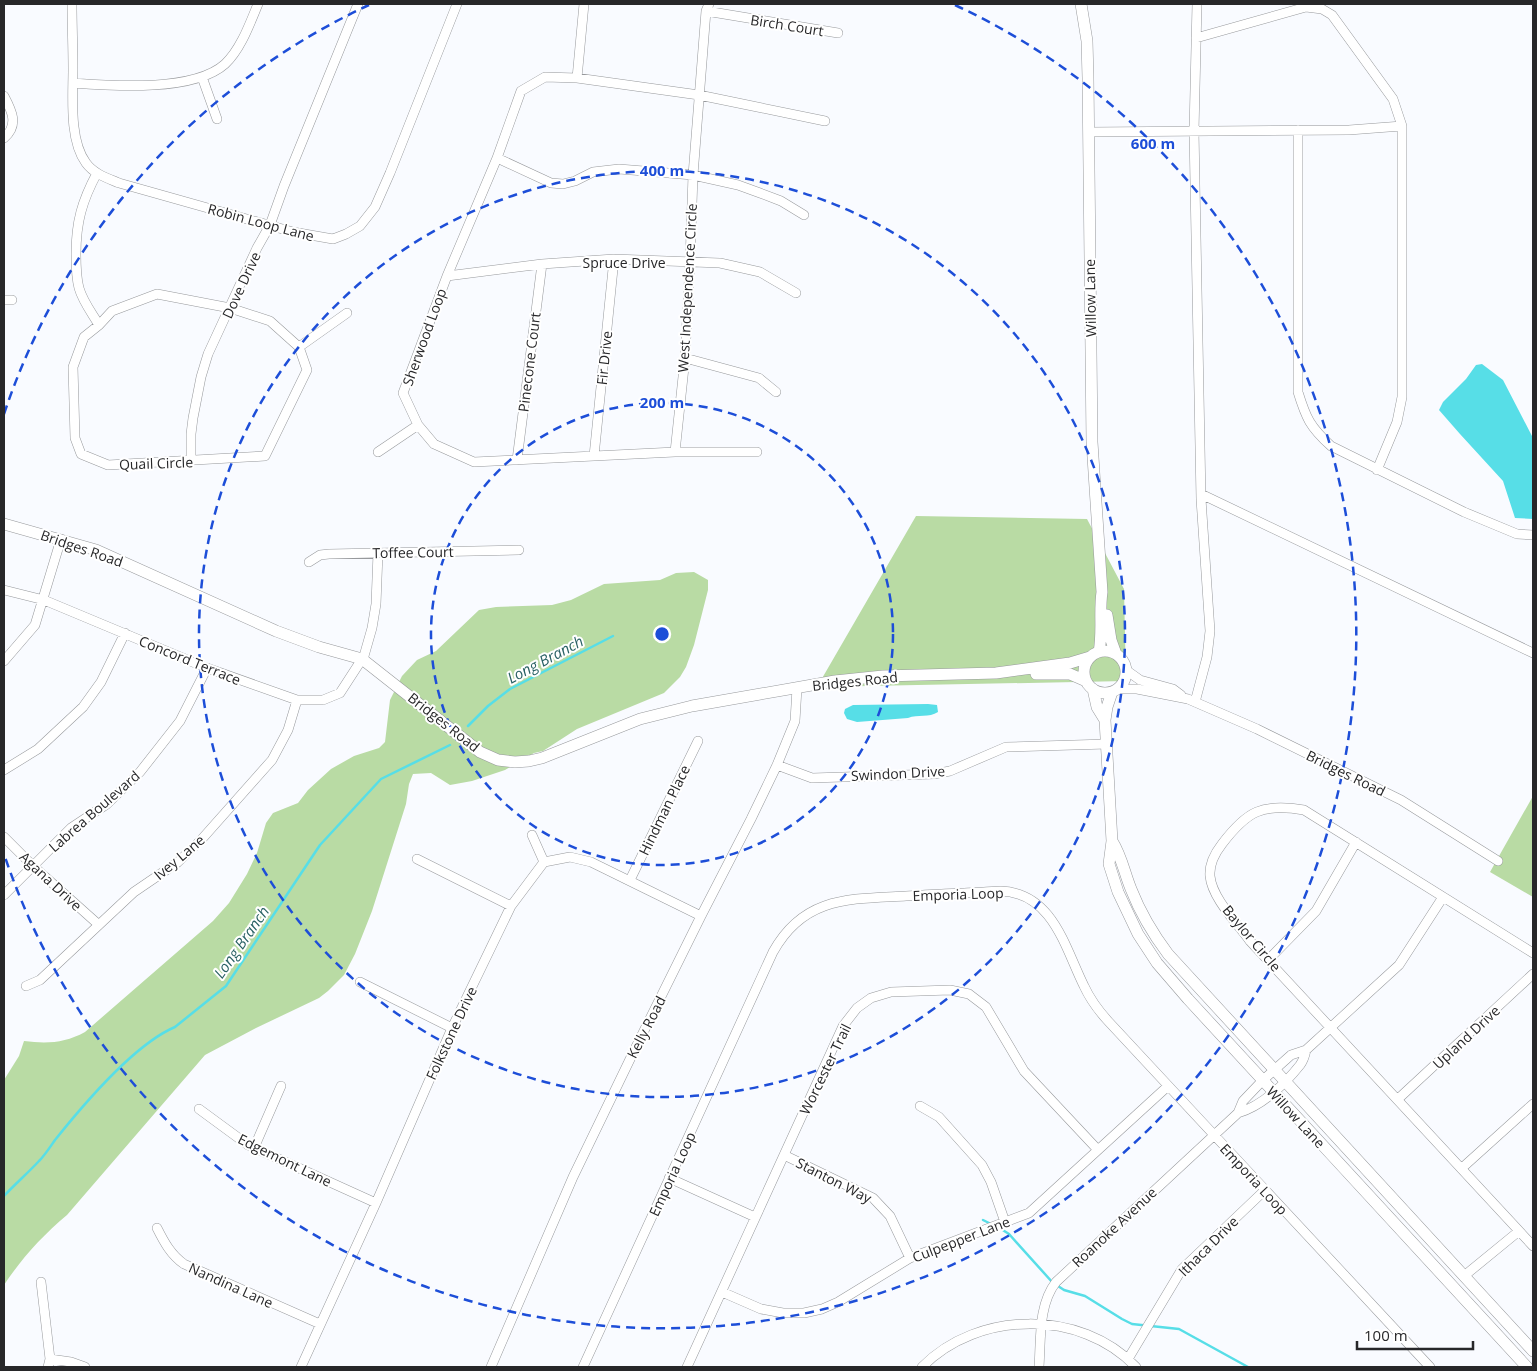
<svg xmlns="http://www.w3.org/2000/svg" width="1537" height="1371" font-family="'Open Sans',sans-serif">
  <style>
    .green { fill: #b9dba4 }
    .water { fill: #57dee7 }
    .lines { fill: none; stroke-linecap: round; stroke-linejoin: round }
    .stream { stroke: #57dee7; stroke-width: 2.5 }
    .street-casing { stroke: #97999c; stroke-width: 10 }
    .secondary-casing { stroke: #97999c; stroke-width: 12 }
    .street { stroke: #fff; stroke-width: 9 }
    .secondary { stroke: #fff; stroke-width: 11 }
    .ring { fill: none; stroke: #1d4ed8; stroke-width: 2.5; stroke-dasharray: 9 6 }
    .labels { text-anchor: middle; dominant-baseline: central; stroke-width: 4; stroke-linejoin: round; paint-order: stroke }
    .street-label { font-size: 14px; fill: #272729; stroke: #fff }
    .water-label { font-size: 15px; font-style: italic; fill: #296164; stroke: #fff }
    .centre { fill: #1d4ed8; stroke: #fff; stroke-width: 2.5 }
    .ring-label { font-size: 15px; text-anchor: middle; font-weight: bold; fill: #1d4ed8; stroke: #fff; stroke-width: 4; stroke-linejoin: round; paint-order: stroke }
  </style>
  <rect width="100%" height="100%" fill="#f9fbff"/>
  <path class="green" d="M916 516 1087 519 1124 589 1126 681 817 687Z
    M694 572 708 580V590L694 645 686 667 680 677 664 693 577 729 543 751 534 753 505 770 472 781 450 785 431 773 413 774 409 784 406 804 372 911 355 954 344 975 328 991 319 998 256 1028 205 1055 67 1215C42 1236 22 1258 4 1285V1080L19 1056 24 1041C47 1044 65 1043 85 1032L213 921 229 903 247 874 257 853 266 823 273 813 298 803 308 790 331 769 354 756 379 748 385 742 390 700 402 676 417 660 436 651 479 610 496 607 552 605 571 600 604 584 660 580 676 573Z
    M1533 796V897L1490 872Z"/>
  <path class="water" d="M1482 364 1503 380 1533 438V519L1515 518 1503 481 1460 434 1439 410 1443 402 1466 379 1476 365Z
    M928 704 937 705 938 712C929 718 918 714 908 718L857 722 847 719 844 713 845 709 853 705Z"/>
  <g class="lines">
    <path class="stream" d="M468 726 488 706 510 689 613 636
      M4 1196C15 1184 28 1173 39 1161 45 1155 50 1147 55 1140 83 1105 135 1044 175 1027L226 986 320 845 381 779 450 745
      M983 1220 993 1225
      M998 1227 1009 1234 1053 1283
      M1058 1286 1064 1290 1085 1296 1122 1319 1132 1324 1179 1329 1248 1367"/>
    <g class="street-casing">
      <path id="street" d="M72 4C72 26 73 47 73 69 73 97 69 140 86 163 94 174 107 178 119 183L293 232 333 239 346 234 360 226 375 207 390 173 457 4
        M706 11 838 33
        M1196 38 1306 7 1322 9 1332 15 1393 99 1402 126V397L1397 422 1377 470
        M202 77 217 119
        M577 78 584 4
        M73 83C113 86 194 92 225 64 241 49 250 23 258 4
        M4 96C12 111 19 125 4 138
        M1298 130V392C1306 418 1310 427 1331 446L1464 512 1517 534 1533 535
        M1089 132 1349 130 1402 126
        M497 158 551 183 563 184 575 181 593 172 619 169 693 175 738 185 760 193 781 201 804 215
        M97 173C82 201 76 222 76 254 76 265 76 277 79 288 83 302 92 313 99 325
        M447 276 542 264 614 259 720 263 760 272 796 293
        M157 294 230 308 270 321 299 347 307 370 265 456 108 465 81 454 75 438 73 367 84 337 99 325 112 311Z
        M4 300H12
        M299 347 347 313
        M685 358 759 378 776 392
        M378 452 418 425
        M675 452 685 358 690 262 693 175 706 11 709 4
        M757 452H675L474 462 434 444 418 425 403 393 447 276 497 158 521 91 545 77 577 78 699 95 825 121
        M594 456 614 259
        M517 460 542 264
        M191 461V434L193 418 201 377 208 354 257 248 270 225 284 186 358 4
        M1201 494 1533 653
        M309 562 320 555 329 554 519 550
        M4 590 44 600 207 668 297 700H323L340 693 364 656 372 628 376 604 378 553
        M4 661 35 625 61 539
        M1126 670 1140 680 1173 689 1181 695
        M1118 689H1137L1188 699 1257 729 1401 800 1498 861
        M1195 702 1207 657 1210 631 1201 499 1194 131 1197 4
        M777 765 812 778 934 774 950 771 1006 747 1107 744
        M4 770 38 749 83 707 101 682 125 633
        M532 835 544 862
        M4 837 33 866 99 925
        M417 859 511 906
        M630 880 698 741
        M4 895 71 828 107 804 140 772 180 721 207 668
        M1533 953 1304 810C1262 803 1247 811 1222 844 1215 853 1209 863 1210 876 1212 898 1237 923 1250 941L1533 1246
        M1268 960 1316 911 1356 842
        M360 982 452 1028
        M26 986 40 980 134 892 178 862 201 840 272 760 288 730 297 700
        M1398 1099 1533 974
        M920 1106 939 1117 982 1165 991 1182 1005 1222
        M199 1109 248 1145 376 1203
        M1238 1113 1243 1101 1263 1080 1291 1055 1306 1050 1399 965 1443 897
        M254 1148 281 1086
        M784 1155 873 1198 890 1216 910 1258
        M1462 1168 1533 1104
        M669 1178 755 1217
        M157 1228C164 1242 171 1255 184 1264L320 1324
        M1464 1276 1519 1231
        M41 1282 50 1359 48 1367
        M722 1292 761 1309 783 1313H804L822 1309 838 1302 910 1258 1029 1213 1168 1086
        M50 1359 71 1362 85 1367
        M1128 1359 1182 1269 1265 1190
        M301 1367 376 1203 452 1028 511 906 544 862 570 857 591 862 701 916
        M491 1367 573 1177 633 1053 701 916 751 819 777 765 795 721 797 688
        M583 1367 773 952C804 896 850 899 906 896 938 894 970 893 1001 891 1053 893 1065 948 1084 986 1090 999 1098 1010 1108 1021L1430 1367
        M687 1367 843 1026 857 1008 871 998 891 992 950 990 969 994 986 1007 1024 1071 1098 1150
        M922 1367C978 1310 1081 1309 1136 1367
        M1039 1367C1041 1340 1038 1305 1056 1282L1238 1113C1262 1106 1285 1084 1300 1065 1303 1061 1305 1055 1306 1050"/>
    </g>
    <g class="secondary-casing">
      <path id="secondary" d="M1081 4 1087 41 1088 78 1092 442 1102 592C1099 612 1103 632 1099 652
        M4 524 96 550 276 631 319 647 362 659 480 752 498 760 515 762 529 761 542 758 640 719 692 706 835 681 883 676 996 673 1070 663 1090 657
        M1107 615 1111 640 1116 654
        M1084 672a21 21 0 1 1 42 0a21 21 0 1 1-42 0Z
        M1036 674H1070L1086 681
        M1093 689 1097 707 1105 720
        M1112 692 1107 707 1105 720 1112 841 1109 864 1118 892 1138 934 1157 963 1188 999 1527 1367
        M1112 841C1122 857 1124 872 1131 889 1140 912 1153 934 1168 954L1533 1351"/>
    </g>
    <use href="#street" class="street"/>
    <use href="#secondary" class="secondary"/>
  </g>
  <g class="ring">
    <circle cx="662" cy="634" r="231"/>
    <circle cx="662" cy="634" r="463"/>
    <path d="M4 414A694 694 0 0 1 369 5M955 5A694 694 0 1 1 4 854"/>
  </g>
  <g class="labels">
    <g class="street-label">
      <text transform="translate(787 25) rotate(9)">Birch Court</text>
      <text transform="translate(261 222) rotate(15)">Robin Loop Lane</text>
      <text x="624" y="262">Spruce Drive</text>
      <text transform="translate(241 285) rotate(-65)">Dove Drive</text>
      <text transform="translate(687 288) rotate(-87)">West Independence Circle</text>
      <text transform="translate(1090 298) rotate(-91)">Willow Lane</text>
      <text transform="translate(424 337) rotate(-70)">Sherwood Loop</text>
      <text transform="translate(604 358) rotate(-84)">Fir Drive</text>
      <text transform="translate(529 362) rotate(-83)">Pinecone Court</text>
      <text transform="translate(156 463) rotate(-2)">Quail Circle</text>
      <text transform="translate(82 548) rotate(19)">Bridges Road</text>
      <text transform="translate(413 552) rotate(-1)">Toffee Court</text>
      <text transform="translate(190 660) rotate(22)">Concord Terrace</text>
      <text transform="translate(855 681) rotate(-6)">Bridges Road</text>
      <text transform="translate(444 722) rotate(38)">Bridges Road</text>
      <text transform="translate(898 773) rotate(-3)">Swindon Drive</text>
      <text transform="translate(1346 773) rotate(26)">Bridges Road</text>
      <text transform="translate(664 810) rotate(-64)">Hindman Place</text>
      <text transform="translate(94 811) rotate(-41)">Labrea Boulevard</text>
      <text transform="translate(179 857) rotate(-40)">Ivey Lane</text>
      <text transform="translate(51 881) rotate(43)">Agana Drive</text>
      <text transform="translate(958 894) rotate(-2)">Emporia Loop</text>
      <text transform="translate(1252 938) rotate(50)">Baylor Circle</text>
      <text transform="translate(646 1027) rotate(-63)">Kelly Road</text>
      <text transform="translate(451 1033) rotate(-65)">Folkstone Drive</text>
      <text transform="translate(1466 1037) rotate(-43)">Upland Drive</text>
      <text transform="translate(825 1069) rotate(-64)">Worcester Trail</text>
      <text transform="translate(1296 1117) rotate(47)">Willow Lane</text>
      <text transform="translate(285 1160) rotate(26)">Edgemont Lane</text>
      <text transform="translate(672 1174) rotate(-65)">Emporia Loop</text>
      <text transform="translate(1254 1179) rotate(47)">Emporia Loop</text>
      <text transform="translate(834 1180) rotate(27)">Stanton Way</text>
      <text transform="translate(1114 1227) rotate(-43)">Roanoke Avenue</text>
      <text transform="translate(961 1239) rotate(-21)">Culpepper Lane</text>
      <text transform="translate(1208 1246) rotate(-45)">Ithaca Drive</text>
      <text transform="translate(231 1285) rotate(24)">Nandina Lane</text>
    </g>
    <g class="water-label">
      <text transform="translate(545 659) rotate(-28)">Long Branch</text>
      <text transform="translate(241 942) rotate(-55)">Long Branch</text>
    </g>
  </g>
  <circle cx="662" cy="634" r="8" class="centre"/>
  <g class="ring-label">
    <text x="1153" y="149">600 m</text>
    <text x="662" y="176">400 m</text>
    <text x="662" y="408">200 m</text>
  </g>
  <rect width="1537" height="1371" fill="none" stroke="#272729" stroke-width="10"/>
  <path d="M1357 1341v8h116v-8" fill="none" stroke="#272729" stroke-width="2.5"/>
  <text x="1364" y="1341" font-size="15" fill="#272729" stroke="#ffffff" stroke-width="4" paint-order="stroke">100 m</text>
</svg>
